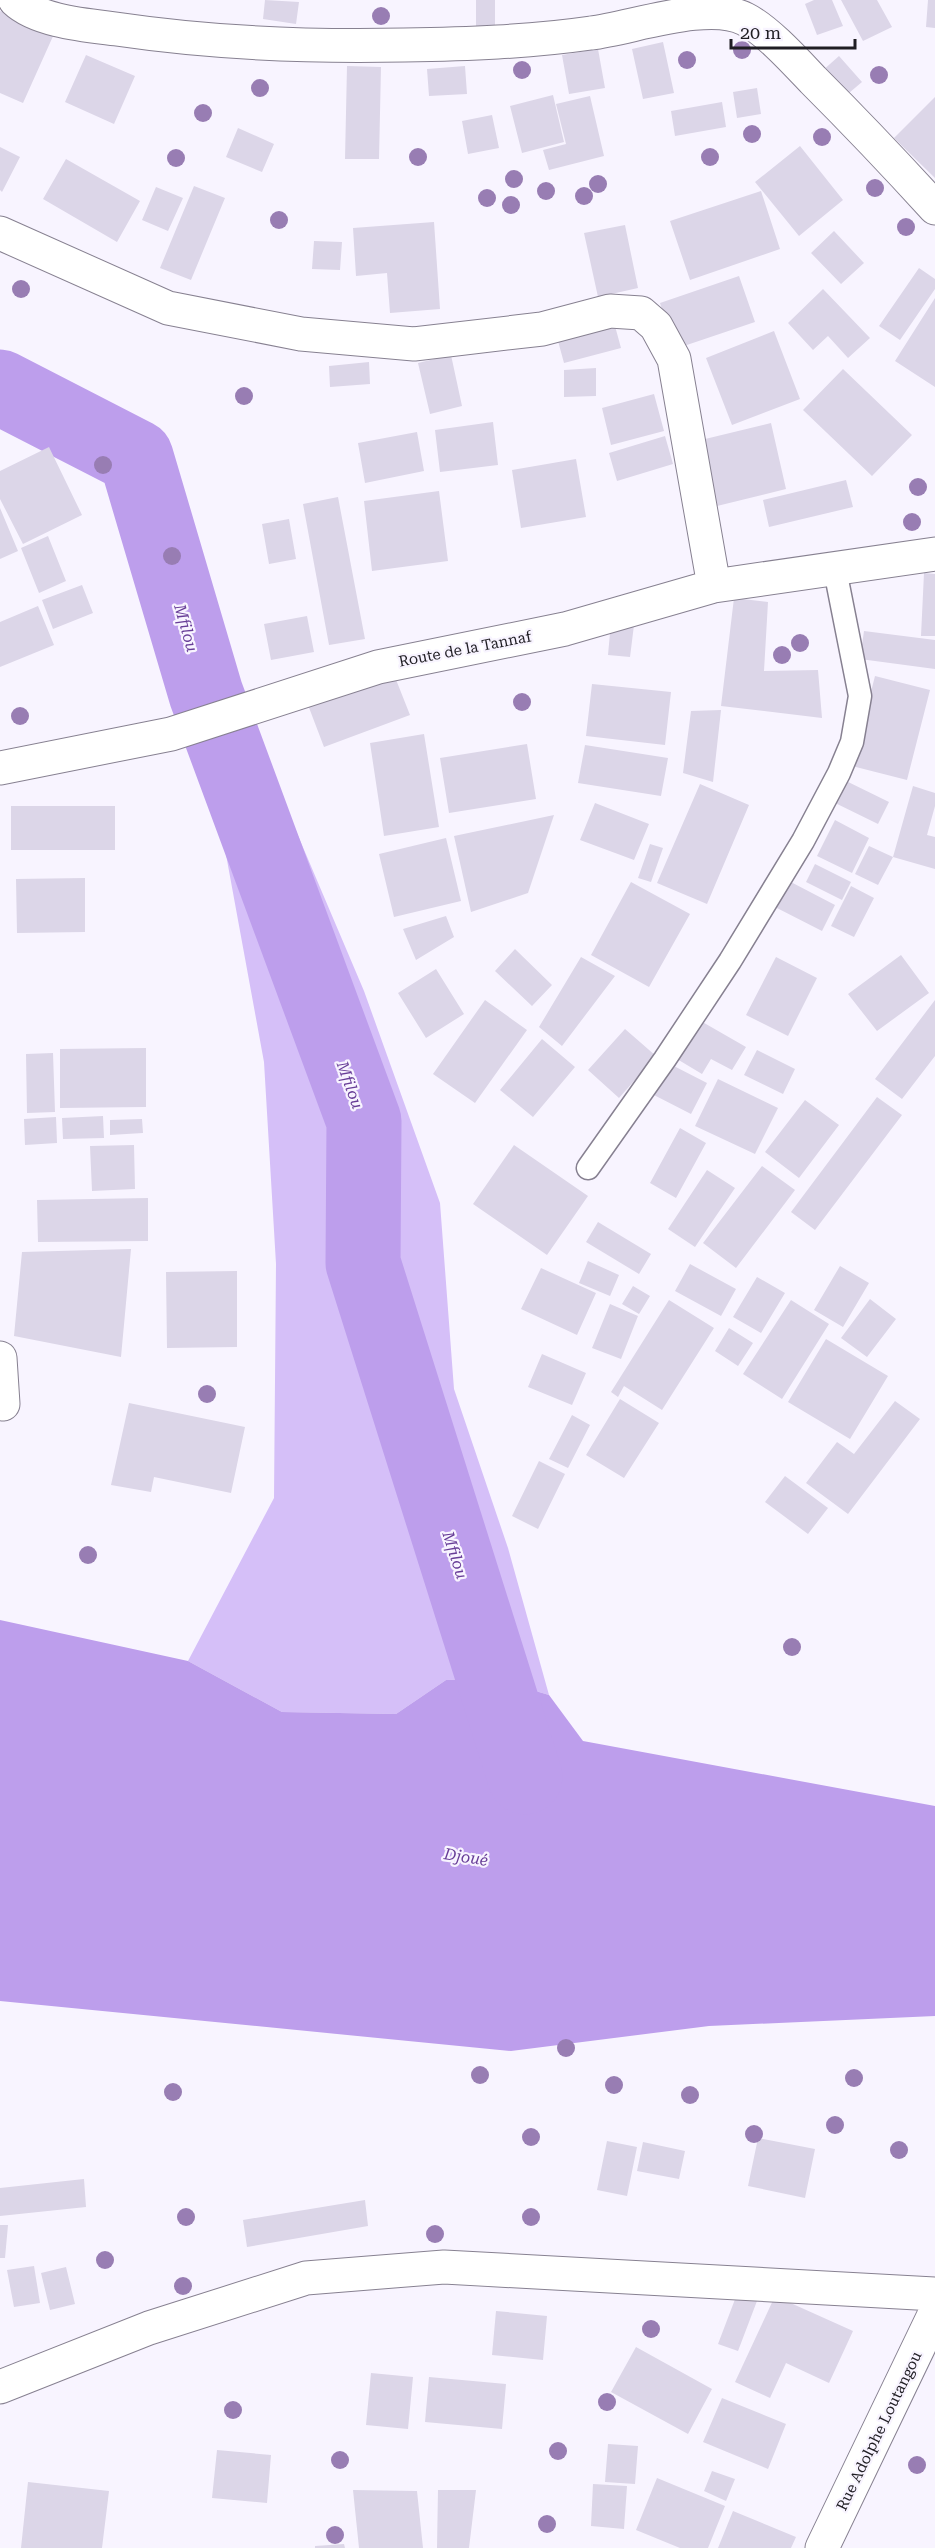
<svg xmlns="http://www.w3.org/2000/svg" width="935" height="2548" font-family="'Roboto Serif',serif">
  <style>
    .green { fill: #d5bff8 }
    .water { fill: #bd9eec }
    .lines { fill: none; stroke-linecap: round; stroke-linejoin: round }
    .river { stroke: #bd9eec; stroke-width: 75 }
    .building { fill: #dcd6e8 }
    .lane-casing { stroke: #878191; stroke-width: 25 }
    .street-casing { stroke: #878191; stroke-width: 35 }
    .lane { stroke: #fff; stroke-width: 22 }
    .street { stroke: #fff; stroke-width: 33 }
    .tree { fill: #987db3 }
    .labels { text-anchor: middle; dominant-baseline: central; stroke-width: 4.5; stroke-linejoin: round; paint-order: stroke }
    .street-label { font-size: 15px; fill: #1f1d23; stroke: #f8f4ff }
    .water-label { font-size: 16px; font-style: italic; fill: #673d97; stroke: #f8f4ff }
  </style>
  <rect width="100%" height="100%" fill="#f8f4ff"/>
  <path class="green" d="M257 739 364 991 440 1203 454 1389 508 1548 549 1695 492 1678 446 1680 396 1714 282 1712 188 1661 274 1498 276 1264 264 1062 216 800 204 751Z"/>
  <path class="water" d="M0 1620 188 1661 282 1712 396 1714 446 1680 492 1678 549 1695 583 1741 935 1806V2016L709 2026 511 2051 0 2001Z"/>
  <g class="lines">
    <path class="river" d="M0 387 136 457 206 694 364 1121 363 1263 525 1777"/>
  </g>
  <path class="building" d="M265 0 299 2 296 24 263 19Z
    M476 0H495V27H476Z
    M814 0H832L843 26 817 35 805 4Z
    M841 0H877L892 27 863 41Z
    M928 0H935V28L926 27Z
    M0 11 54 34 23 103 0 93Z
    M663 42 674 93 643 99 632 49Z
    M598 49 605 88 569 94 562 55Z
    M86 55 135 76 114 124 65 102Z
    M839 56 862 82 843 98 821 72Z
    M347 66 381 67 379 159H345Z
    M465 66 467 94 429 96 427 69Z
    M757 88 761 114 737 118 733 92Z
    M553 95 564 142 522 153 510 106Z
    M590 96 604 156 549 170 543 150 566 144 556 104Z
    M935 97V178L894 138Z
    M722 102 726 127 675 136 671 111Z
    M492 115 499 148 468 154 462 121Z
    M238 128 274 144 262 172 226 157Z
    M800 146 843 200 799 236 755 182Z
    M0 147 20 157 2 192 0 190Z
    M66 159 140 201 117 242 43 199Z
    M194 186 225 198 191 280 160 268Z
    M156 187 183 198 168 231 142 220Z
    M761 191 780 249 690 280 670 221Z
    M434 222 440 309 390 313 387 273 356 276 353 228Z
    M625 225 638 288 598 297 584 233Z
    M834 231 864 263 841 284 811 253Z
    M314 241 342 242 340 270 312 269Z
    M919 268 935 279V289L900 340 879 326Z
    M739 276 755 322 675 349 660 303Z
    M823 289 870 338 848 358 828 336 813 350 788 323Z
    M935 298V387L895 361Z
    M615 326 621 348 564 363 558 341Z
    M774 331 800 399 732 425 706 358Z
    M451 355 462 406 430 414 418 363Z
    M369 362 370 384 330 387 329 366Z
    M596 368V396L564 397V370Z
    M843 369 912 435 872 476 803 410Z
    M654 394 664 431 611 445 602 408Z
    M493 422 498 465 440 472 435 430Z
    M771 423 786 489 717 506 701 440Z
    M417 432 424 471 365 483 358 443Z
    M665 436 673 464 617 481 609 453Z
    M49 447 82 515 23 544 0 499V471Z
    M576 459 586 517 521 528 512 470Z
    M846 480 853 507 769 527 763 500Z
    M439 491 448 561 372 571 364 501Z
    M338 497 365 639 329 645 303 504Z
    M0 508 18 551 0 559Z
    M289 519 296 559 269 564 262 524Z
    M48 536 66 581 39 593 21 548Z
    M924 573 935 574V636H921Z
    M82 585 93 613 53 629 42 600Z
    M734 598 768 602 764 671 818 670 822 718 721 706Z
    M38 606 54 645 0 667V622Z
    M307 616 314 652 271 660 264 624Z
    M611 622 634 625 630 657 608 655Z
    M864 631 935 640V669L860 659Z
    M393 672 410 715 324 747 308 705Z
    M875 676 930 690 907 780 852 766Z
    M592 684 671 692 665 745 586 736Z
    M721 710 713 782 683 773 691 711Z
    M424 734 439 827 384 836 370 743Z
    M527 744 536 799 449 813 440 758Z
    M585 745 668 758 661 796 578 783Z
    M838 777 889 802 878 824 827 799Z
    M700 784 749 805 707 904 657 883Z
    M913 786 935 793V806L927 835 935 837V869L893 857Z
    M595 803 649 824 634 860 580 840Z
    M11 806H115V850H11Z
    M554 815 528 893 471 912 454 836Z
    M835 820 869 838 852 873 817 856Z
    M446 838 461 901 394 917 379 854Z
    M650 844 663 848 651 882 638 878Z
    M869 846 893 857 878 885 855 874Z
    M815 864 851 882 842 900 806 882Z
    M85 878V932L17 933 16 879Z
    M787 880 835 905 822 931 773 906Z
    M631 882 690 914 649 987 591 955Z
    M851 886 874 898 854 937 831 926Z
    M446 916 454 937 416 960 403 929Z
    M515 949 552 985 532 1006 495 971Z
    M901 955 929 993 877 1031 848 994Z
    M581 957 615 976 562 1046 539 1027Z
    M776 957 817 978 788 1036 746 1015Z
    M436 969 464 1014 426 1038 398 993Z
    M485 1000 527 1030 475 1103 433 1074Z
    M935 1000V1056L902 1099 875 1079Z
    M699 1020 746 1047 732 1070 711 1059 702 1074 677 1059Z
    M625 1029 656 1056 619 1098 588 1070Z
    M542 1039 575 1067 533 1117 500 1090Z
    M146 1048V1107L60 1108V1049Z
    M757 1050 795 1069 783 1094 744 1075Z
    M53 1053 55 1112 27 1113 26 1054Z
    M668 1063 707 1083 691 1114 652 1094Z
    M718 1079 778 1108 755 1154 695 1126Z
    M877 1097 902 1115 815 1230 791 1212Z
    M805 1100 839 1125 799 1178 765 1152Z
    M103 1116 104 1138 63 1139 62 1118Z
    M56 1117 57 1143 25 1145 24 1119Z
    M142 1119 143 1133 110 1135V1120Z
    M680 1128 706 1143 676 1198 650 1183Z
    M134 1145 135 1189 92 1191 90 1146Z
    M514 1145 588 1196 547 1255 473 1204Z
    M762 1166 795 1190 736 1268 703 1243Z
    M707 1170 735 1188 695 1247 668 1229Z
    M148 1198V1241L38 1242 37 1200Z
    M598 1222 651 1254 639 1274 586 1242Z
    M131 1249 121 1357 14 1336 22 1252Z
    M588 1261 619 1275 610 1296 579 1283Z
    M690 1264 736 1289 721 1316 675 1291Z
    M840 1266 869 1283 843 1327 814 1310Z
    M541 1268 596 1293 577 1335 521 1309Z
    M237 1271V1347L167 1348 166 1272Z
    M757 1277 785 1293 761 1333 733 1317Z
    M633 1286 650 1296 639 1314 622 1304Z
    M870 1299 896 1319 867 1357 841 1338Z
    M669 1300 714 1328 662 1410 624 1386 618 1397 611 1392Z
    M791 1300 829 1324 782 1399 743 1374Z
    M610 1304 638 1316 621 1359 592 1348Z
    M729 1328 753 1343 738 1366 715 1351Z
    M826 1339 888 1376 850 1439 788 1402Z
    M542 1354 586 1373 572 1405 528 1387Z
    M620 1399 659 1423 624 1478 586 1455Z
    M895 1401 920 1419 848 1514 806 1483 837 1442 854 1454Z
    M129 1403 245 1427 231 1493 154 1477 151 1492 111 1485Z
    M572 1415 590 1425 568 1468 549 1459Z
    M539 1461 565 1474 538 1529 512 1516Z
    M785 1476 828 1508 808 1534 765 1502Z
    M758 2138 815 2149 805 2198 748 2186Z
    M607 2141 637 2147 627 2196 597 2190Z
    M643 2142 685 2151 679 2179 637 2171Z
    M84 2179 86 2207 0 2216V2188Z
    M365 2200 368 2226 247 2247 243 2220Z
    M0 2225H8L5 2258H0Z
    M34 2266 40 2303 14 2307 7 2270Z
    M66 2267 75 2304 50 2310 41 2273Z
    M737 2294 757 2301 738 2351 718 2344Z
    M775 2296 853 2331 829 2383 786 2363 770 2398 735 2382Z
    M496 2311 547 2316 543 2360 492 2355Z
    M636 2347 712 2389 688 2434 611 2392Z
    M371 2373 413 2377 408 2429 366 2425Z
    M429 2377 506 2384 502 2429 425 2422Z
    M722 2398 786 2424 768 2469 703 2442Z
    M608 2444 638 2446 635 2484 605 2482Z
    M217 2450 271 2455 267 2503 212 2498Z
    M712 2471 735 2479 726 2501 704 2491Z
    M657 2478 725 2506 708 2548H680L636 2530Z
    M28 2482 109 2491 102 2548H21Z
    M593 2484 627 2486 624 2529 591 2526Z
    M353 2490 417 2491 423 2548H359Z
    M438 2490H476L469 2548H437Z
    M733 2511 796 2537 791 2548H718Z
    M344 2544 345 2548H315V2546Z"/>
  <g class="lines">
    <g class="lane-casing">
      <path id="lane" d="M588 1168 665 1059 730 961 803 841 839 773 852 742 860 696 835 570"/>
    </g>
    <g class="street-casing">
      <path id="street" d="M15 0C37 21 85 25 116 29 211 43 308 47 404 45 466 44 529 42 591 33 632 28 708 0 745 19 767 30 795 61 813 80 855 122 895 164 935 208
        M0 233 168 308 301 334 414 344 542 329 610 311 641 313 656 326 674 359 714 586
        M0 768 171 734 378 667 565 629 714 586 935 554
        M0 1358 3 1404
        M0 2387 149 2328 306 2278 444 2267 935 2294
        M822 2548 935 2313"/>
    </g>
    <use href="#lane" class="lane"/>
    <use href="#street" class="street"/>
  </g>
  <g class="tree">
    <circle cx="381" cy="16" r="9"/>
    <circle cx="742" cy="50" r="9"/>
    <circle cx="687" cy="60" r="9"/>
    <circle cx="522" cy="70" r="9"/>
    <circle cx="879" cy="75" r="9"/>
    <circle cx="260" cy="88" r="9"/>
    <circle cx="203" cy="113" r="9"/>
    <circle cx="752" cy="134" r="9"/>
    <circle cx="822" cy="137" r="9"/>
    <circle cx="418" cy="157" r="9"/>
    <circle cx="710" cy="157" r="9"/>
    <circle cx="176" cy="158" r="9"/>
    <circle cx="514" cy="179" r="9"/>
    <circle cx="598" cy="184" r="9"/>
    <circle cx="875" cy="188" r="9"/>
    <circle cx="546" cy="191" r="9"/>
    <circle cx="584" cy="196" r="9"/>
    <circle cx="487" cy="198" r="9"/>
    <circle cx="511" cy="205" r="9"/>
    <circle cx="279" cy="220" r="9"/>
    <circle cx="906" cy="227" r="9"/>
    <circle cx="21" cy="289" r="9"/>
    <circle cx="244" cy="396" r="9"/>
    <circle cx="103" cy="465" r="9"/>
    <circle cx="918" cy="487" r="9"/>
    <circle cx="912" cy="522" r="9"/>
    <circle cx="172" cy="556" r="9"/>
    <circle cx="800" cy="643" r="9"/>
    <circle cx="782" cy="655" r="9"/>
    <circle cx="522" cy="702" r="9"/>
    <circle cx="20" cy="716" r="9"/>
    <circle cx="207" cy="1394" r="9"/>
    <circle cx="88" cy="1555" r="9"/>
    <circle cx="792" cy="1647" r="9"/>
    <circle cx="566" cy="2048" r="9"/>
    <circle cx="480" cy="2075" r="9"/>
    <circle cx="854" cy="2078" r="9"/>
    <circle cx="614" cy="2085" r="9"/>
    <circle cx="173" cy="2092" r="9"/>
    <circle cx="690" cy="2095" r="9"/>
    <circle cx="835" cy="2125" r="9"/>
    <circle cx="754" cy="2134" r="9"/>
    <circle cx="531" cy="2137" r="9"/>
    <circle cx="899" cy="2150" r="9"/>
    <circle cx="186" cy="2217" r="9"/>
    <circle cx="531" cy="2217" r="9"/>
    <circle cx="435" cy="2234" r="9"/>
    <circle cx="105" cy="2260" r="9"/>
    <circle cx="183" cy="2286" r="9"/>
    <circle cx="651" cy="2329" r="9"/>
    <circle cx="607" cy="2402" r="9"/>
    <circle cx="233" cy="2410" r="9"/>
    <circle cx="558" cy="2451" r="9"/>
    <circle cx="340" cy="2460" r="9"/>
    <circle cx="917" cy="2465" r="9"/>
    <circle cx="547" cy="2524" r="9"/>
    <circle cx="335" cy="2535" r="9"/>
  </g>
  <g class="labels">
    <g class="street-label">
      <text transform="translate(465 649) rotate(-11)">Route de la Tannaf</text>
      <text transform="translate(879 2431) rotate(-64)">Rue Adolphe Loutangou</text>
    </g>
    <g class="water-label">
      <text transform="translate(186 628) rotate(74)">Mfilou</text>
      <text transform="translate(350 1085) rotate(70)">Mfilou</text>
      <text transform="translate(455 1555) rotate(72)">Mfilou</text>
      <text transform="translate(466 1857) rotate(9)">Djoué</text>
    </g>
  </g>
  <path d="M731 39v9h124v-9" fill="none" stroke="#1f1d23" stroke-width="3"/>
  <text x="740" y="39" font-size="18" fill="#1f1d23" stroke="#f8f4ff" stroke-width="4.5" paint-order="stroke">20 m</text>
</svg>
